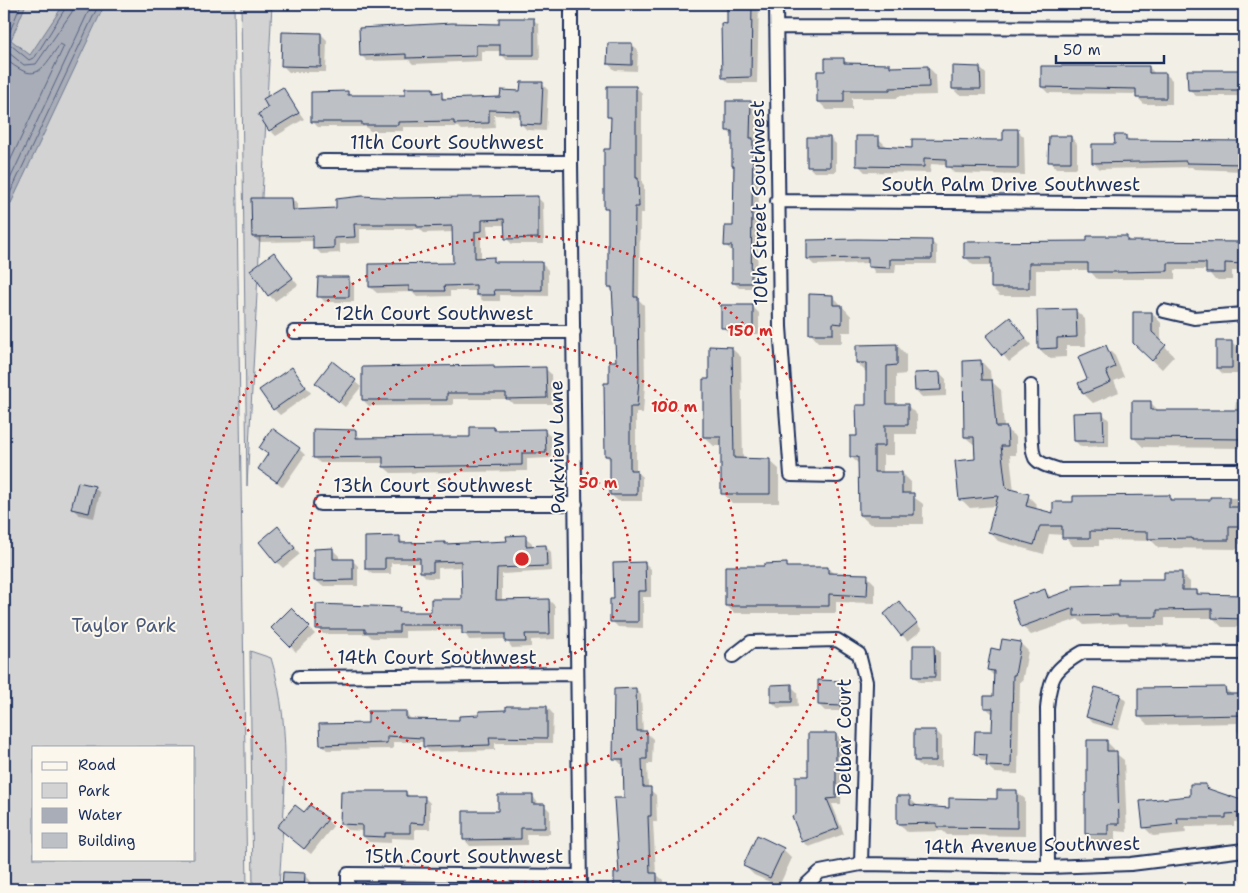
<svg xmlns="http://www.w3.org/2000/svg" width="1248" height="893" font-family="'Shantell Sans',sans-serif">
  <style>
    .green { fill: #d2d3d2; stroke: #768198; fill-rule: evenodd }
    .water { fill: #a9adb7; stroke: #707b93 }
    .shadow { fill: #0003 }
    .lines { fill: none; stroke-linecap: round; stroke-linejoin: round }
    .shore { stroke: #546182; stroke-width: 1 }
    .building { fill: #bdc0c4; stroke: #1b2f5e }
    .street-casing { stroke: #1b2f5e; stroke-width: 16 }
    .street { stroke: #fbf7ec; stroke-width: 12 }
    .ring { fill: none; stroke: #d62828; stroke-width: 2.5; stroke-dasharray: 2.5 5 }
    .labels { text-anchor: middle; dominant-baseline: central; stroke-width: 4; stroke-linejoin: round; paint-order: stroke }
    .street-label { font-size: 19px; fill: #1b2f5e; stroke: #fbf7ec }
    .park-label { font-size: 19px; fill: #49587b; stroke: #fbf7ec }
    .centre { fill: #d62828; stroke: #fbf7ec; stroke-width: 2.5 }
    .ring-label { font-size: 15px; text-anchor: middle; font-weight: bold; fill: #d62828; stroke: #fbf7ec; stroke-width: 4; stroke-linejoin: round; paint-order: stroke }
  </style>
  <rect width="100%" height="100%" fill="#f2efe6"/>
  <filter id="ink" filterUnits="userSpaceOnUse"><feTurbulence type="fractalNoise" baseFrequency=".02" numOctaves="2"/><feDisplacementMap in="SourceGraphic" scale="10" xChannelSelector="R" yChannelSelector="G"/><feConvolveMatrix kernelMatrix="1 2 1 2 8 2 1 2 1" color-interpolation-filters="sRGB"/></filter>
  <g filter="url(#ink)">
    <path class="green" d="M4 4H234L247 889H4ZM34 747H194V859H34Z
      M241 4H272L247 486Z
      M250 651 271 658C294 733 283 812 279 889H253Z"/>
    <path class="water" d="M4 4H26L11 40 30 55 64 4H105L4 218Z"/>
    <path class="shadow" d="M728 4H759L757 83H729L723 77Z
      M533 19 539 25 540 60H507L501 54V51H481V61L413 64 409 60 367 61 361 55Z
      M321 34 327 40 326 72H289L283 66Z
      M632 44 638 50 637 71 615 70 608 64Z
      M843 59 849 64 890 65 893 68 928 67 936 75 937 95 898 96V98H852V110H827L818 101 827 73Z
      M1149 67 1155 74H1166L1172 80V104H1144L1138 98V94L1048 93 1042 87Z
      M980 68 986 74V95H959L953 89Z
      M1244 71V102L1237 96H1196L1189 89V72Z
      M542 84 548 90 546 131 527 130 521 124V116L494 115 495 128 462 130 458 127H403V131H370L366 127H318L312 121 348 93 351 96 407 97 432 89 447 100 501 98Z
      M636 87 642 93V183L644 185V213H640L639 300 644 305 645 384 643 413H636V471L642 477V501H618L611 495V461L606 456 610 385 617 363 613 291 609 287V211L606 207 611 150 612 120 608 116Z
      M282 89 304 119 276 136 270 130V108Z
      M750 103 756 109 759 183 757 288H739L733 282V252L726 246 734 227 733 137 727 130Z
      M1017 130 1024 137 1025 175 954 173 947 165 931 164 930 173 865 172 858 165 878 138 885 145V148L913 150 1005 142Z
      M1125 136 1131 141 1244 142V171L1194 169 1192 167 1100 169 1094 163Z
      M1071 137 1077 144V168H1056L1050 161Z
      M830 138 836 144V172H814L808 166Z
      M537 197 543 203 544 244H512L506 238V225H487L488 237H481V259H493L498 263 542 264 548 270V296L500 295V301H483L477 295V291H450V296L417 297 412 292 377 293 370 287 454 264V232L424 233 420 229H360V243L340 244V253L321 254 315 248 314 241 259 242 253 236 292 199 298 205V211L337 210 398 199Z
      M1126 237 1132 243 1238 244V241H1244V271H1232V280H1215L1207 270H1175V279H1097L1089 270H1036V296H1000L992 288 993 265H973L965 257Z
      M931 241 937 247V264H896L895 273H875L869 263 814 265 808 259Z
      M274 254 298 285 275 301 269 295Z
      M348 279 354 285V302H325L319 296Z
      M833 296 851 316V332H842V343H819L810 333Z
      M753 307 759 313V334H729L723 327Z
      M1075 310 1085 319 1086 346H1066V357L1049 358 1039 349Z
      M1152 313 1161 323V342L1174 356 1162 369 1144 352Z
      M1010 319 1031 345 1009 362 988 336Z
      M1232 342 1238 348V374H1223L1217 368Z
      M897 345 906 355V374L896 375V406H908L917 415V434H894V455H883V473H902L911 482V495L923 504V524H870L860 515V465L851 457 867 406V373L857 363Z
      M1105 346 1115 356 1124 377 1114 381 1119 392 1093 403 1084 394Z
      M731 348 741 357 743 460H769L779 469V503H732L723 493V446H714L704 437 711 380Z
      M981 361 990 371 991 381 1001 390 1004 428 1016 437V455H1010L1014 492 1028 496 1037 505 1036 510 1054 515 1170 496 1174 501 1211 502V498H1244V544H1238V549L1159 548 1152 541 1099 540V546H1073L1064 535 1049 534 1044 554 998 541 989 531 996 506 970 508 961 499 976 460V446L965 437Z
      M333 363 361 387 345 407 323 389Z
      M493 366 496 369 545 368 551 374 552 404H513L508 399H453V405L369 406 363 400Z
      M940 373 946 379V396L922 397 916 391Z
      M297 375 311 393 280 415 274 409Z
      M1150 402 1159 411H1235L1236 402H1244V448L1143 447 1134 438Z
      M1103 414 1109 420V446L1081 447 1075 441Z
      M493 428 497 431H545L551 437V458L527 459V471L391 473 384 467V463H320L314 457 355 431 361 439 471 438Z
      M260 448 299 449 305 455 283 487 260 469 269 455Z
      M94 487 100 493 94 518 79 515 73 509Z
      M284 534 300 554 283 568 277 562Z
      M525 537 532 543V547L545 546 551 552 552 571 502 574V601L549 600 555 606V639L531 640V647L512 648 506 639 469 640 463 630 405 631V638H372L368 634H323L317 628 399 608 405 614H433L464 600 462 567 438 568V578H427L421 572V563H391V574H372L366 568 399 538 405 544 446 545 508 542Z
      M333 550 339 556V560H352L358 566V586H322L316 580Z
      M645 563 651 569V597H643V628L618 627 612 621 615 600Z
      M786 565 790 569 828 568 834 574 867 576 875 584V603L836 602V613H734L726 605 765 567Z
      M1181 573 1190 582V591H1197L1201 595 1244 596V627H1222L1213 618H1165V626H1129L1127 623 1084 625 1078 619 1031 635 1022 626 1045 591 1052 598 1120 585 1166 580Z
      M905 609 922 630 908 641 902 635Z
      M291 610 315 634 296 652 273 628Z
      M1020 643 1028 651 1022 682 1020 681 1018 774 995 773 987 766 988 761H983L975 754 993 733 994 715 985 707 995 698V677L988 670 1001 651Z
      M934 646 940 652V682H920L914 676Z
      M841 682 847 688V711H825L819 705Z
      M791 686 797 692 798 707 778 708 772 702Z
      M1225 688 1232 695H1244V739L1237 731V723L1148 725 1139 716Z
      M635 689 641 695 643 733H647L653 739 652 764H647L648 788 656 795 657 822H653L656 874 663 880V889H615V875H620L625 799V764H621L615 758Z
      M1120 695 1126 701 1118 730 1093 723 1087 717Z
      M547 707 553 714 552 743H495V750L430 752 424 746V742H393V749L327 750 321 744 370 724 406 712 412 721H460Z
      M936 731 942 737V767H922L915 761Z
      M836 734 842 740 841 804H832L844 834 809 847 803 841 798 815 809 777Z
      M1106 741 1114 749V752L1124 760 1127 832 1115 831V842H1094L1086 834 1089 795Z
      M1206 785 1211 791 1240 801V788H1244V821L1234 822V826L1185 827 1186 833 1153 836 1144 827Z
      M1016 791 1025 799V836L947 835 943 831 907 832 898 823 909 798 918 806 950 809 998 800Z
      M406 792 410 797H424L430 803V829H415V839L391 838V843L369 842 363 836V831L347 830 341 824Z
      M533 796 539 805H544L550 811V834H527V845L470 846 464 839 499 812Z
      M304 814 327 820 333 826 311 854 285 833Z
      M783 849 792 858 779 886 754 875 744 865Z
      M284 873 304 875 310 881V889H283Z
      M724 887H742L744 889H724Z"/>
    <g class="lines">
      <path class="shore" d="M21 4 6 41 29 60 35 57 68 4
        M4 49 24 65 36 64 72 12 74 4
        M4 58C36 84 39 74 60 44L64 46 4 174
        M4 192 92 4
        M4 206 99 4"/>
    </g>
    <path class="building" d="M727 4H752L751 77 722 78 721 23 727 24Z
      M499 18H534V55H500V45H476V56L406 58V54L360 56 359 28 452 23 499 24Z
      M282 32 321 33V67L281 66Z
      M608 43H632V65L607 64Z
      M825 58H844V63L890 64V67L928 66 929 87 890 88V90H844V102H817V71H825Z
      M952 66 980 67 981 89H952Z
      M1041 66H1149V73H1166V98H1136V89L1041 87Z
      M1187 70H1244V90H1188Z
      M521 82H543L541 125 520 124V111L489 110V123L454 124V121L398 122V125H362V122H311V92L348 91V95H405V88H433V93L442 92V99L500 97 501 90 520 91Z
      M607 86H636V178H638L639 207H635L634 297H638L639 378 637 407H630V470H637V495H610V456H605L604 383H609V361H616L612 287H608V208H604V149H610L611 117H607Z
      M283 87 299 113 269 131 258 114 268 108 263 99Z
      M726 101H751L750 138H753L751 283H732V246H724L725 226H733L734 166H732V131H726Z
      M1003 129H1018V168L946 167V159L924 158V167L856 166V136H879V146L912 148V139L1003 140Z
      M1114 135H1126V140L1244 141V164L1186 163V161L1092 163V144H1115Z
      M1049 136H1071V162H1048Z
      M807 137H830V167H807Z
      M362 196 398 198 538 196V238L505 239 504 219 482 220V231L475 232V258L494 257V262H542V290H494L495 295H476V285L444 286 445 291H409V286L369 287V264L453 263 452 226 417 227V224H354L355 237 334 238V248L313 249V236L252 237 251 198H292L293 210 336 208V199Z
      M1087 236H1127V241L1244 242V264L1225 263V273H1206V263H1168V271L1117 272H1088V263H1029V288H991V258H964V242L1087 241Z
      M857 239 932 240V259H890V268L868 267V258L807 259V240Z
      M274 252 293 278 268 296 250 270Z
      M318 277H349V297H317Z
      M809 294 833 295V305H842V324L833 323V334H809Z
      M721 305H753V328H721Z
      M1076 309 1077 337 1057 338V348L1038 349 1037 310Z
      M1133 312H1152V332L1166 345 1152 361 1133 343Z
      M1010 317 1026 338 1002 356 986 336Z
      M1216 341H1232V368H1216Z
      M897 344V365L887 366V404H908V425H885V446H874V472H902V493H914V515H859L858 457H850V436H857L856 405H866V363H856V345Z
      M1106 345 1115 367 1106 371 1111 382 1083 394 1078 383 1087 379 1078 357Z
      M709 346 732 347 734 458 770 459V494H721V437H703V379H709Z
      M981 360 982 380H992L996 427H1007L1008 446H1001L1006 488 1029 494 1026 506 1053 513V502H1073V496L1170 495V500H1210V497H1229V507H1244V526H1229V540H1192V538L1148 539V532L1090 531V538H1062V526H1040L1034 545 988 532 998 496 959 500 955 461 975 459 974 437H964L963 361Z
      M332 361 356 380 339 402 315 383Z
      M494 365V368L546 367 547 398 506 399V393H447V400H362V367Z
      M292 367 306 387 273 410 259 390Z
      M940 372 941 390 915 391 914 373Z
      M1132 401H1151V410H1244V439L1132 438Z
      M1103 412 1104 441H1074L1073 413Z
      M470 427H494V430L545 429 546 453H522V465L383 467V457L313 458V429L356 430V438L447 437H470Z
      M272 428 300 448 277 482 258 469 268 454 259 448Z
      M78 482 95 486 89 513 71 509Z
      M278 526 295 548 276 563 259 542Z
      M526 535V546L546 545 547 566 497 568 496 600 549 599 550 634H525L526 642H505V634H462V625H399V632H365V629H316V604L400 607 399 612H431V599H462L461 561 433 562V572H420V558H385V569H365V537L400 536V543L445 542V544L507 541 506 536Z
      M333 548V559H353V580L314 581V549Z
      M645 562 646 591H638V622H610V599H614L613 563Z
      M787 563V567H828V573L868 574 867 596 829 594V606H725V566H764V564Z
      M1164 572H1182V590H1197V594L1244 595V619L1212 618V609L1157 610V617H1118V615L1074 616V608L1021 627 1012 601 1045 589 1048 598 1073 589V586L1118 584V579H1164Z
      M899 601 917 623 901 636 884 614Z
      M291 608 310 627 290 647 271 628Z
      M1002 639 1021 642 1015 675H1013L1011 767 986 766 987 755 974 754 975 731H992L993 708H984V696H993L994 671 987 670 991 648 1000 650Z
      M913 645H934L935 677H913Z
      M818 680 842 681 841 706 818 705Z
      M792 684V702H771V685Z
      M1095 687 1121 694 1112 725 1086 717Z
      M1225 687 1226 694H1244V715L1138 717V688Z
      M636 688 637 731H647V759H642L643 787H651V816H648L650 873H657V889H614V873H619L614 798H624L623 759H613L614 689Z
      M506 706H547V738L489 737 490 745 423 747V738L387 736V743L320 745 319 724 368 723V711H406V719L459 720V716L479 715V711L506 710Z
      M914 730H936V761H914Z
      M808 733H836V798L827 799 839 828 802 842 792 816 796 814V776H808Z
      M1087 740H1107V751H1117L1119 824H1108V834H1085V793H1087Z
      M1190 784H1206V788L1244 801V813L1226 814V818H1177L1178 824 1143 828 1140 801 1190 796Z
      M997 790H1017V828L937 827V823L897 824V796H910V805L949 808V798L997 799Z
      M341 791H406V796H425L424 824 410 823V833H385V837L362 836V825L340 824Z
      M498 795H533V804H545V828H521V839L463 840V811H498Z
      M295 805 304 812 310 805 328 819 304 849 277 827Z
      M757 835 784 848 770 878 743 866Z
      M283 872 305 873 304 889H282Z"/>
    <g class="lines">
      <g class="street-casing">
        <path id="street" d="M571 4V162L580 889
          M776 4 780 327 791 475 838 476
          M776 27 1244 28
          M323 161 571 162
          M777 201 1244 204
          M1164 311 1194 318 1244 314
          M294 332H574
          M1031 386C1032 401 1029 446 1035 458 1040 465 1052 467 1060 470H1244
          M320 504H576
          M733 656 751 642 837 640 859 654 866 682 861 864
          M299 677 577 674
          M1048 867 1047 709C1050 676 1054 669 1083 652L1244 653
          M348 889V874L580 876
          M805 889 806 885 820 872 861 864 1048 867 1131 864 1244 850"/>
      </g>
      <use href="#street" class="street"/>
    </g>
  </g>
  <g class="ring">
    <circle cx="522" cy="559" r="108"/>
    <circle cx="522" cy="559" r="215"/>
    <circle cx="522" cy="559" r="323"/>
  </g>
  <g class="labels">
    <g class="street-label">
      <text x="447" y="142">11th Court Southwest</text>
      <text x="1011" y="184">South Palm Drive Southwest</text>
      <text transform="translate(759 203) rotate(-91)">10th Street Southwest</text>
      <text x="434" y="313">12th Court Southwest</text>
      <text transform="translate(557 447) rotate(-91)">Parkview Lane</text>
      <text x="433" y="485">13th Court Southwest</text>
      <text x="437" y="657">14th Court Southwest</text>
      <text transform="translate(844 737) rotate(-90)">Delbar Court</text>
      <text transform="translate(1032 845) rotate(-1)">14th Avenue Southwest</text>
      <text x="464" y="856">15th Court Southwest</text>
    </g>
    <g class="park-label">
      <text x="124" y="625">Taylor Park</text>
    </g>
  </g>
  <circle cx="522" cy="559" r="8" class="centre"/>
  <g class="ring-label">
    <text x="750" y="336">150 m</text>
    <text x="674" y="412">100 m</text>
    <text x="598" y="488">50 m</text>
  </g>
  <rect width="1248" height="893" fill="none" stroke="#fbf7ec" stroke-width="20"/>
  <rect x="10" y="10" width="1228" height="873" fill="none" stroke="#1b2f5e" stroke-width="2" filter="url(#ink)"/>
  <rect x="32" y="746" width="162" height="115" fill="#fbf7ec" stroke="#a1a7b3"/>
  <rect x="42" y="762" width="25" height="8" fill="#fbf7ec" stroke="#a1a7b3"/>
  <text x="78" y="770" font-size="15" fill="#1b2f5e">Road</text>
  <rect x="42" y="783" width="25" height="15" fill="#d2d3d2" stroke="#a1a7b3"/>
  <text x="78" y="796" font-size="15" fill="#1b2f5e">Park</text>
  <rect x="42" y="808" width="25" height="15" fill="#a9adb7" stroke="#a1a7b3"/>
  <text x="78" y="820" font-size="15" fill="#1b2f5e">Water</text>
  <rect x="42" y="833" width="25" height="15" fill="#bdc0c4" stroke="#a1a7b3"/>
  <text x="78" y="846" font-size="15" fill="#1b2f5e">Building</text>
  <path d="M1056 55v8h108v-8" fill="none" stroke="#1b2f5e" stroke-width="2.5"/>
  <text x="1063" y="55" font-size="15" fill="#1b2f5e" stroke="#fbf7ec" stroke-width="4" paint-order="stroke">50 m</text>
</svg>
